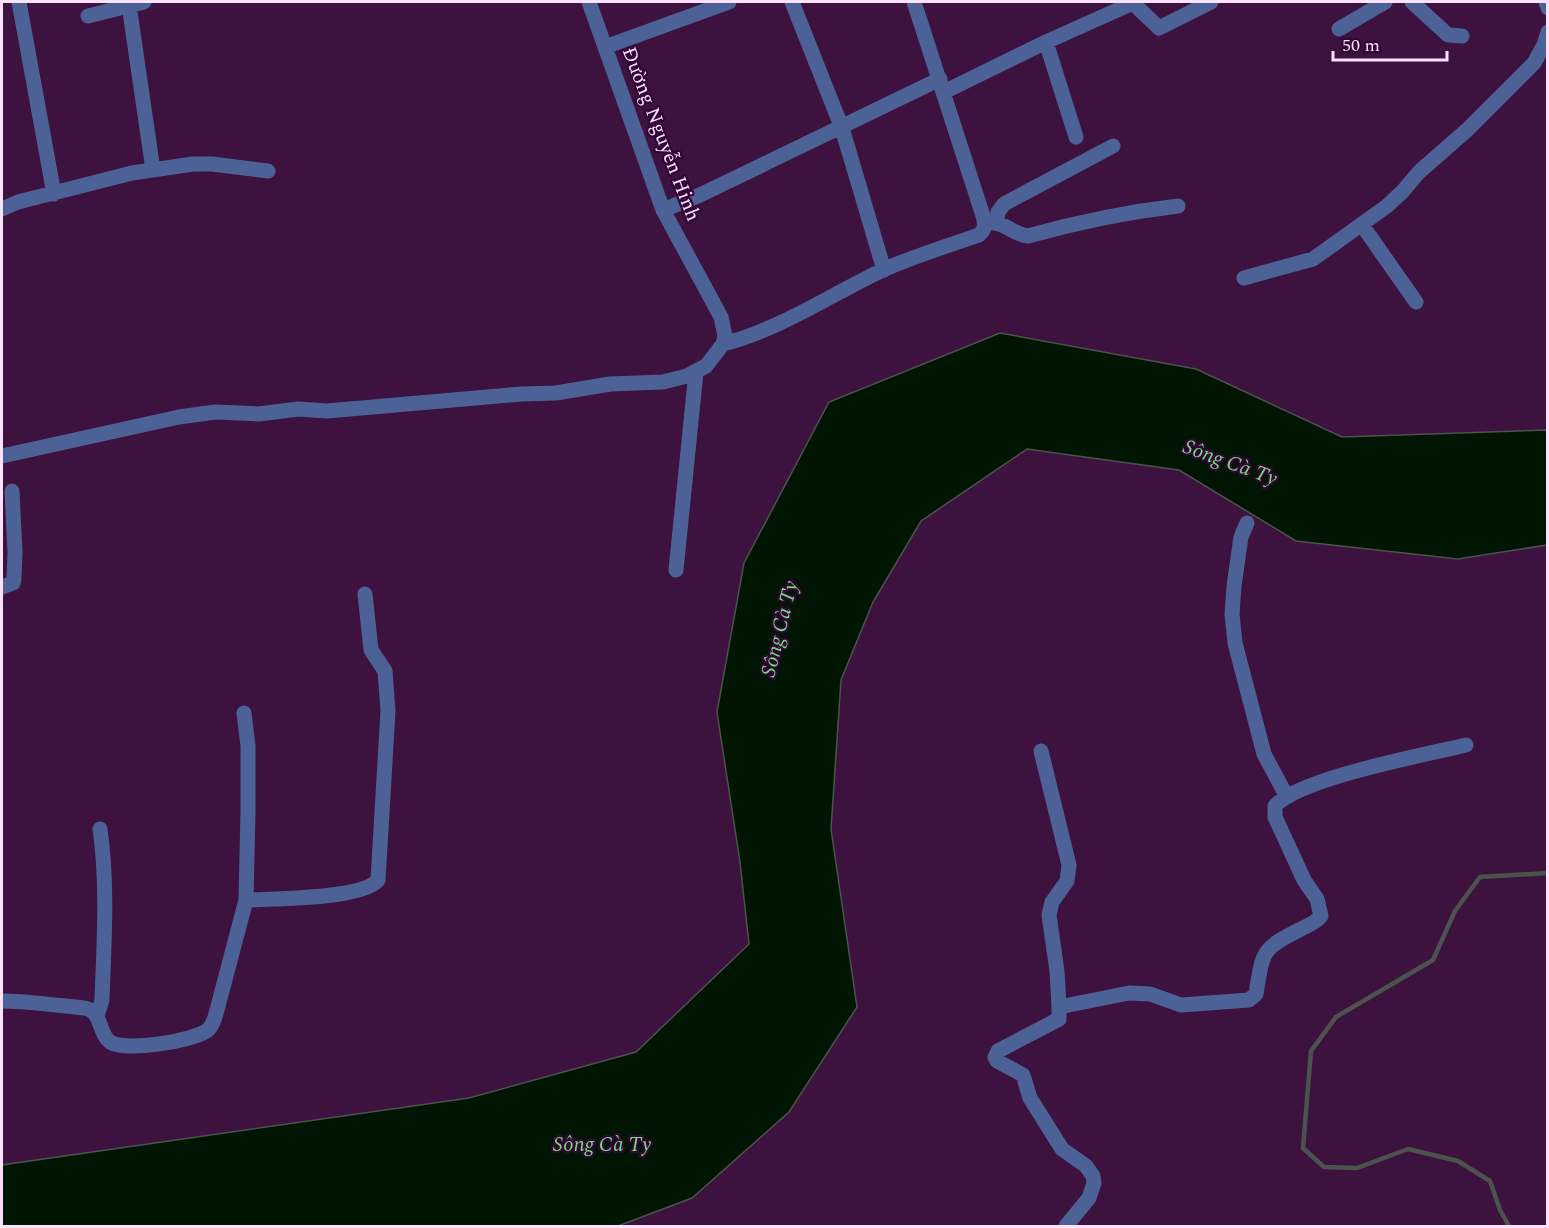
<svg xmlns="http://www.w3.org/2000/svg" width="1549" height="1228" font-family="Spectral,serif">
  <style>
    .water { fill: #001602; stroke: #4c534d; stroke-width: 1.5 }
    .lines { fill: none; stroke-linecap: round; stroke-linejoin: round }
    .stream { stroke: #4c534d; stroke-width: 4.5 }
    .minor { stroke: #4c6296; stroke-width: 15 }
    .labels { text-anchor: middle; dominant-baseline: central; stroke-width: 4.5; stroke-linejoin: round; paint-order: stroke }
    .street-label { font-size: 20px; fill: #fce1fd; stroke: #320634 }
    .water-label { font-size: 21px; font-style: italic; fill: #72dc7b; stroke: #320634 }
  </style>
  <rect width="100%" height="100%" fill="#3d123f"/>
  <path class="water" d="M1000 333 1196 369 1342 437 1547 430V545L1458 559 1296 541 1179 470 1027 449 921 521 873 602 841 680 831 829 857 1007 789 1112 692 1198 618 1226H2V1165L469 1098 636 1052 749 944 740 862 717 712 744 563 829 402Z"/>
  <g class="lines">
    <path class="stream" d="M1509 1226 1500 1210 1490 1181 1458 1161 1408 1149 1357 1168 1324 1167 1303 1148 1311 1051 1336 1017 1433 960 1455 911 1480 877 1548 873"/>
    <path class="minor" d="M19 2 54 194
      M792 2 842 128 884 270
      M1412 2 1448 35 1462 36
      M1546 2 1548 8
      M129 5 153 170
      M88 16 144 2
      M1339 29 1385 2
      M1046 42 1076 137
      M605 47 729 2
      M944 92 1046 42 1133 3 1159 28 1211 2
      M2 209 18 202 132 173 193 164H212L268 171
      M663 210 700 195 940 79
      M984 222C1008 222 1011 234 1028 236 1078 222 1127 212 1178 206
      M997 222 998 212 1004 204 1113 146
      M1362 225 1416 302
      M1244 278 1313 259 1387 206 1403 191 1419 172 1467 130 1534 63 1544 45 1548 32
      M723 344C781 329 830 295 883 270 914 256 947 246 979 235 985 229 985 227 984 219L914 2
      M2 456 179 417 215 412 259 414 298 409 327 411 521 394 556 393 610 384 663 382 687 376 706 366 723 344 725 336 721 317 663 210 589 2
      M1247 523 1241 537 1234 586 1232 614 1235 643 1264 754 1287 797
      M676 570 696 372
      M2 587 13 583 14 579 15 552 12 491
      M1041 751 1069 865 1067 881 1052 902 1049 915 1057 971 1059 1007
      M246 900C272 899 363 899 378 880L388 711 385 671 371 650 365 594
      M2 1001C23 1001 44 1004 65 1006 73 1007 82 1007 88 1009 102 1014 99 1034 110 1042 125 1052 194 1041 208 1030 214 1024 215 1017 217 1010L246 900 248 811V746L244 713
      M97 1016 102 1000C104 943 108 885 100 829
      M1066 1226 1089 1198 1094 1183 1093 1176 1086 1166 1062 1149 1030 1098 1023 1075 997 1061 995 1057 998 1051 1059 1019V1007L1129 993 1150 994 1181 1005 1249 1000 1256 994C1263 951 1261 949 1301 929 1308 925 1316 923 1321 916L1317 899 1304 880 1275 817V806C1300 778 1425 755 1466 745"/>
  </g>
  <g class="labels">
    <g class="street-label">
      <text transform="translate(661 134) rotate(69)">Đường Nguyễn Hinh</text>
    </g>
    <g class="water-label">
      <text transform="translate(1230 463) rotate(20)">Sông Cà Ty</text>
      <text transform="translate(780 629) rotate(-76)">Sông Cà Ty</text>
      <text x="602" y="1145">Sông Cà Ty</text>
    </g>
  </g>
  <rect width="1549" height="1228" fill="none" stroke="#fce1fd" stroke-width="6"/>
  <path d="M1333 51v9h114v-9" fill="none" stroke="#fce1fd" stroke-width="3"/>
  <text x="1342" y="51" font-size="18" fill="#fce1fd" stroke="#320634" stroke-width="4.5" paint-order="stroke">50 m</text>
</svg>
